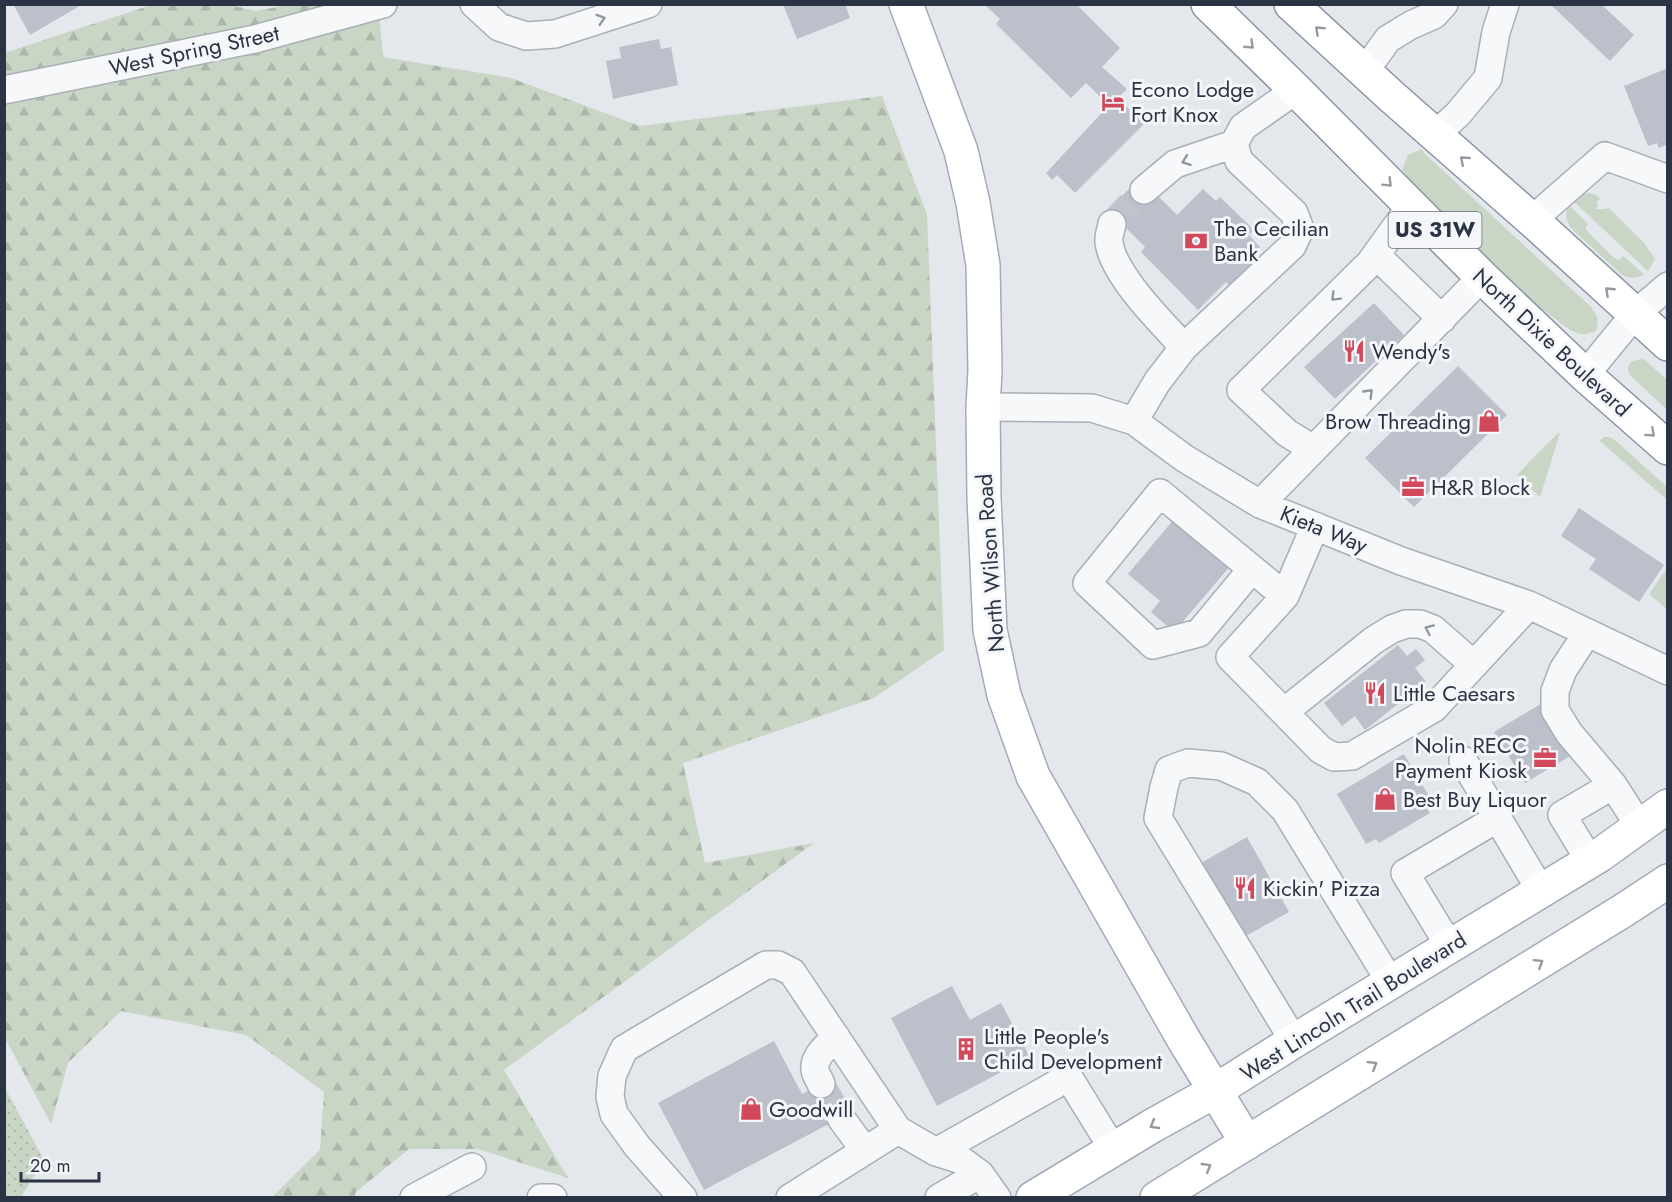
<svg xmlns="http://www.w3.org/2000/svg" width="1672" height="1202" font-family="Jost,sans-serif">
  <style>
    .grass { fill: #c9d6c5 }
    .forest { fill: url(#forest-firs) }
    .park { fill: url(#park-dots) }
    .building { fill: #bbc0ca }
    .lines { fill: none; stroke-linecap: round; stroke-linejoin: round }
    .minor-tunnel { stroke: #bfc3cb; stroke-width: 27; stroke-dasharray: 27 14; stroke-linecap: butt }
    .minor-casing { stroke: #a9aeb7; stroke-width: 30 }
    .major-casing { stroke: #a3abb8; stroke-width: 36 }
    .highway-casing { stroke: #8b94a3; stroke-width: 36 }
    .minor { stroke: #f7f8fa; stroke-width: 27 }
    .major { stroke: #fff; stroke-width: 33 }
    .highway { stroke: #fff; stroke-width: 33 }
    .oneway { stroke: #9196a0 }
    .oneway2 { stroke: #959aa2 }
    .labels { text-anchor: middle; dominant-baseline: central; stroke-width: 6; stroke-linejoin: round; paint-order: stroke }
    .shield { fill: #f4f6f9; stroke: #676e7b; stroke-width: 1.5 }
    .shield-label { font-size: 21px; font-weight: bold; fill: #2b3445 }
    .street-label { font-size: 22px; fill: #2b3445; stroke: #f4f6f9 }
    .poi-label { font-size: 22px; fill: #2b3445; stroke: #f4f6f9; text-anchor: start }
  </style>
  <defs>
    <pattern id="forest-firs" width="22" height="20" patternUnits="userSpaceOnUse" patternTransform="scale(1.5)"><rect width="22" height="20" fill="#c9d6c5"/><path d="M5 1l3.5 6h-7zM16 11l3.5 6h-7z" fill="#adb8ab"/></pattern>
    <pattern id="park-dots" width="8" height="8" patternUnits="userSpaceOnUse" patternTransform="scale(1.5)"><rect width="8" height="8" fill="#c9d6c5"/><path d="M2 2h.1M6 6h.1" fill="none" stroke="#adb8ab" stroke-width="1.8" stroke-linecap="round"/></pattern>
  </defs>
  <rect width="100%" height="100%" fill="#e4e7ec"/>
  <path class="grass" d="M1422 149 1425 154 1590 306C1597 315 1600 320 1596 331L1587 334H1579L1570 330 1526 297 1420 191 1402 170 1408 155Z
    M1589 193 1596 195 1600 199 1596 202 1598 205 1596 209H1606L1608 207 1644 243 1655 259 1648 271 1573 201C1577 196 1582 194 1589 193Z
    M1569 205 1588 224 1586 227V230L1614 258 1619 260 1623 256 1645 275C1636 278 1630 279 1622 275L1574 231C1566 222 1564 216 1569 205Z
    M1641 359 1645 360 1667 380V410L1629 374 1628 367 1631 362Z
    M1558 433H1560L1540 497 1517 475Z
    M1604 437H1610L1615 440 1667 487V500L1600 441Z
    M1666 570 1668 574 1667 609 1649 594Z"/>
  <path class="forest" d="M151 5H230L256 11 288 5H378L383 57 511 78 640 126 882 96 927 215 944 650 874 698 683 763 705 863 814 843 504 1070 568 1178 478 1149H409L356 1192 354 1197H272L320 1150 324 1092 246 1035 121 1011 68 1063 51 1124 5 1038 4 53Z"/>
  <path class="park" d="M5 1088 42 1156 43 1162 21 1197H5Z"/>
  <path class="building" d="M13 4H83L30 35Z
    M783 4H845L850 18 797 39Z
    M984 4H1076L1120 48 1102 67 1127 89 1118 98 1144 124 1075 193 1057 175 1052 180 1046 173 1109 105 1086 83 1071 98 996 24 1000 19Z
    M1550 4H1601L1634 35 1610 61Z
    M659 39 661 49 671 47 678 85 613 99 606 61 621 58 619 47Z
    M1668 68V144L1659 148 1657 143 1648 146 1624 86Z
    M1140 178 1177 215 1203 189 1216 201 1220 197 1254 230 1249 235 1260 247 1248 258 1255 264 1231 287 1226 282 1198 310 1141 252 1145 247 1108 210Z
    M1374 303 1404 335 1335 399 1304 367Z
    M1458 366 1507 415 1414 507 1365 458Z
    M1579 508 1664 565 1639 602 1589 569 1596 559 1561 536Z
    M1175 518 1231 565 1174 632 1151 612 1160 601 1128 574Z
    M1398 645 1407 656 1416 649 1425 660 1415 668 1426 682 1365 730 1355 716 1342 726 1324 703Z
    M1544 702 1575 753 1525 783 1494 732Z
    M1404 754 1433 803 1426 807 1430 813 1379 843 1376 839 1366 844 1337 794Z
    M1247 837 1289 912 1244 937 1201 863Z
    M952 986 970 1020 1001 1003 1030 1057 937 1106 891 1018Z
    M774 1041 802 1094 826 1082 844 1116 704 1190 658 1103Z"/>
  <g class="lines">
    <path class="minor-tunnel" d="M1112 224 1144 190
      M821 1084 841 1118"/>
    <g class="minor-casing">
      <path id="minor" d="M474 4 499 27 526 36 555 34 648 4
        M1364 72 1388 39 1411 25 1434 15 1444 4
        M4 90 255 39 383 4
        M1435 135 1458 114 1488 78 1496 32 1505 4
        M1144 190 1175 164 1234 144
        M1532 220 1605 156 1668 179
        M1112 224C1111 230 1108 237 1109 242 1113 275 1162 323 1184 347
        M1376 255 1442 319
        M1585 375 1635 314 1668 286
        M983 407 1092 408 1134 421 1184 458 1260 504 1401 561 1529 605 1668 671
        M1134 421 1157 382 1184 347 1292 246 1300 229 1294 213 1239 161 1234 144 1243 127 1296 90
        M1313 449 1287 433 1241 390 1370 263 1411 206
        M1260 504 1482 277
        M1315 526 1285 596 1230 657 1321 750 1334 757 1352 756 1434 708 1529 605
        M1252 569 1199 633 1153 645 1087 583 1160 493 1285 596
        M1587 633 1563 670 1555 691V710L1569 733 1613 785 1640 827
        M1284 712 1374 640 1392 629 1406 624H1420L1433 629 1474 665
        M1463 760 1541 891
        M1590 861 1562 815 1613 785
        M1450 947 1405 873 1498 818
        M1294 1041 1158 818 1164 787 1169 770 1188 763 1221 766 1257 782 1285 810 1391 983
        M821 1084C820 1080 815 1074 815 1070 813 1057 828 1045 836 1037
        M841 1118 865 1151
        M936 1152 1053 1086 1068 1076 1113 1149
        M414 1198 472 1167
        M541 1198H553
        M683 1198 637 1146 614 1114 610 1097 612 1076 624 1049 766 965H778L792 972 898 1130 936 1152 961 1160 980 1174 997 1198
        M790 1198 898 1130
        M939 1198 980 1174"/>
    </g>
    <g class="major-casing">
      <path id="major" d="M906 4 961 151 973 203 983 265 985 371 983 407 984 498 990 630 1004 695 1033 776 1184 1040 1247 1143
        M1033 1198 1152 1126 1215 1091 1294 1041 1600 855 1668 806
        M1157 1198 1624 910 1668 881"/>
    </g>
    <g class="highway-casing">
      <path id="highway" d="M1208 4 1296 90 1482 277 1585 375 1668 448
        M1291 4 1391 96 1532 220 1668 344"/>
    </g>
    <use href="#minor" class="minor"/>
    <use href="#major" class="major"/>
    <use href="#highway" class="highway"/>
  </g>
  <defs><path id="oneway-chevron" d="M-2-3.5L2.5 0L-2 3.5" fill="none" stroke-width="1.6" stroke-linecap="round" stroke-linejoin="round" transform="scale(1.5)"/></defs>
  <g class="oneway">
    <use href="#oneway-chevron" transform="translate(601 19) rotate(-17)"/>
    <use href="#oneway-chevron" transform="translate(1186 161) rotate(160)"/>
    <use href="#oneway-chevron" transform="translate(1335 297) rotate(135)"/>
    <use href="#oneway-chevron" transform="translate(1369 393) rotate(-46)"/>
    <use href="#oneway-chevron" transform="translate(1429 629) rotate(-156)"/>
  </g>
  <g class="oneway2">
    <use href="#oneway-chevron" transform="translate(1319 30) rotate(-137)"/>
    <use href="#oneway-chevron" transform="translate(1250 45) rotate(44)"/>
    <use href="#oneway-chevron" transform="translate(1464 160) rotate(-139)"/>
    <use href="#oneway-chevron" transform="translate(1388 183) rotate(45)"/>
    <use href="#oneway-chevron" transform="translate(1609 291) rotate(-137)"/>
    <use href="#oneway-chevron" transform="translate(1651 433) rotate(42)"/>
    <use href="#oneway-chevron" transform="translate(1539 963) rotate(-32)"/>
    <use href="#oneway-chevron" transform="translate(1373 1065) rotate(-32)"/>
    <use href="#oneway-chevron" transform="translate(1154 1125) rotate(150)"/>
    <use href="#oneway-chevron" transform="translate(1207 1167) rotate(-31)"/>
  </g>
  <defs>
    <g id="hotel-bare" transform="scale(1.8)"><path d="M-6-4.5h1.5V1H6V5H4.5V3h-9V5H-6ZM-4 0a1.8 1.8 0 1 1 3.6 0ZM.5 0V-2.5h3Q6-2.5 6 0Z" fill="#d1495b" stroke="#f4f6f9" stroke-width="2.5" paint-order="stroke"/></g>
    <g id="bank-bare" transform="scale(1.8)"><path d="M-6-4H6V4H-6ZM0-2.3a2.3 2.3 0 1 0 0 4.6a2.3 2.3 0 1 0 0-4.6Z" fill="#d1495b" stroke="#f4f6f9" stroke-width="2.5" paint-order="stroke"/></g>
    <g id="restaurant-bare" transform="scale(1.8)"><path d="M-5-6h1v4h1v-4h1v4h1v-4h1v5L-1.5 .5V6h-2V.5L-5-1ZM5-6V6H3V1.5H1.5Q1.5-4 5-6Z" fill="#d1495b" stroke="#f4f6f9" stroke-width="2.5" paint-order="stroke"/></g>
    <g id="shop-bare" transform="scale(1.8)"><path d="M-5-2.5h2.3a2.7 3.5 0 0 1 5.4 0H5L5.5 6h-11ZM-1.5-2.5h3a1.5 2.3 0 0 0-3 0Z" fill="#d1495b" stroke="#f4f6f9" stroke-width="2.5" paint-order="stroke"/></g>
    <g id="office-bare" transform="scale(1.8)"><path d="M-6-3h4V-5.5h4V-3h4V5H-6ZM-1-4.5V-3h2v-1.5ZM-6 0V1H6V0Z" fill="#d1495b" stroke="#f4f6f9" stroke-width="2.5" paint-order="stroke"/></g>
    <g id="building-bare" transform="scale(1.8)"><path d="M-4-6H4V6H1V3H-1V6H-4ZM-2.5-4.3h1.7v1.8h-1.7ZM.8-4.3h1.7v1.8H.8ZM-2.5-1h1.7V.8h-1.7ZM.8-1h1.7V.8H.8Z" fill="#d1495b" stroke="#f4f6f9" stroke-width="2.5" paint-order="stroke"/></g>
  </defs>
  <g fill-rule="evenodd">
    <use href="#hotel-bare" x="1113" y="102"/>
    <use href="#bank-bare" x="1196" y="241"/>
    <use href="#restaurant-bare" x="1354" y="351"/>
    <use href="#shop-bare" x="1489" y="421"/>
    <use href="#office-bare" x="1413" y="487"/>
    <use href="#restaurant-bare" x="1375" y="693"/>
    <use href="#office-bare" x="1545" y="758"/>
    <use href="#shop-bare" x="1385" y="799"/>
    <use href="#restaurant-bare" x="1245" y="888"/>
    <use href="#building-bare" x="966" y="1049"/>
    <use href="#shop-bare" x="751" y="1109"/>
  </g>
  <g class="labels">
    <rect class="shield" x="1388.5" y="212" width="93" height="36" rx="4.5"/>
    <g class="shield-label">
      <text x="1435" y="230">US 31W</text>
    </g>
    <g class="street-label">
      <text transform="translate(194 50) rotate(-12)">West Spring Street</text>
      <text transform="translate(1552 342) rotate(43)">North Dixie Boulevard</text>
      <text transform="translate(1324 529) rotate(22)">Kieta Way</text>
      <text transform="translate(990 563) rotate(-94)">North Wilson Road</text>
      <text transform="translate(1353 1006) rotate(-32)">West Lincoln Trail Boulevard</text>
    </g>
    <g class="poi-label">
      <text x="1131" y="89">Econo Lodge<tspan x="1131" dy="25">Fort Knox</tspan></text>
      <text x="1214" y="228">The Cecilian<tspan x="1214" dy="25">Bank</tspan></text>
      <text x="1372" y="351">Wendy's</text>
      <text x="1471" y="421" text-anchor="end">Brow Threading</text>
      <text x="1431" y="487">H&amp;R Block</text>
      <text x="1393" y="693">Little Caesars</text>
      <text x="1527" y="745" text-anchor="end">Nolin RECC<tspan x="1527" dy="25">Payment Kiosk</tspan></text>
      <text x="1403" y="799">Best Buy Liquor</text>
      <text x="1263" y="888">Kickin' Pizza</text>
      <text x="984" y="1036">Little People's<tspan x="984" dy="25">Child Development</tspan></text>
      <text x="769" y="1109">Goodwill</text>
    </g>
  </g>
  <rect width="1672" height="1202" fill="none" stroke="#2b3445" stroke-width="12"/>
  <path d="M21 1172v9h78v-9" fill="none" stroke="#2b3445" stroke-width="3"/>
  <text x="30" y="1172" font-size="18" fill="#2b3445" stroke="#f4f6f9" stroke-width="4.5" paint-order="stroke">20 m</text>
</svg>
